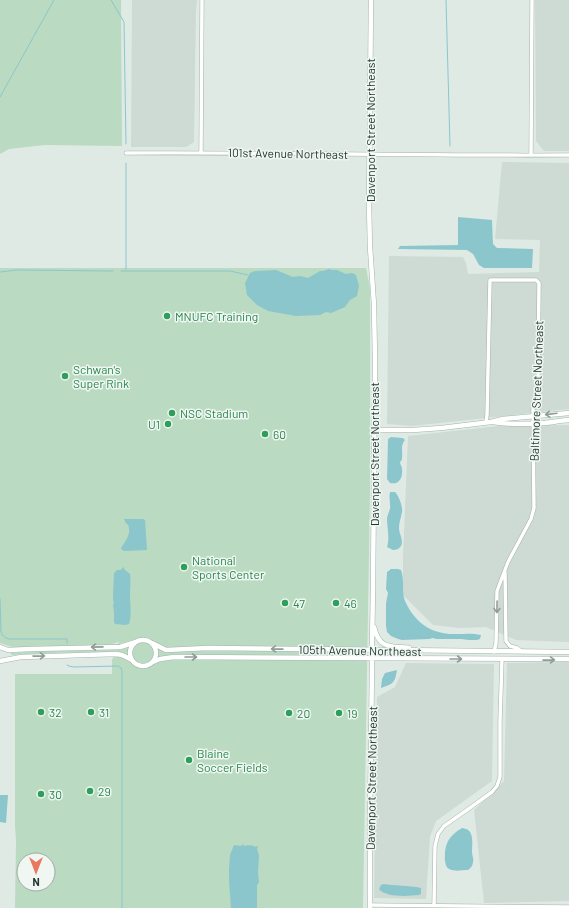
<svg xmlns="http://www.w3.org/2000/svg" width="569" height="908" font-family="Barlow,sans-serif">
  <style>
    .built { fill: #cedad4 }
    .green { fill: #badac1; fill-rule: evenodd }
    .water { fill: #8bc6cc }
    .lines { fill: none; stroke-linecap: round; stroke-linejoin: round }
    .stream { stroke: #8bc6cc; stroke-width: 1 }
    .street-casing { stroke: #a3b1ab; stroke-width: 4.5 }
    .secondary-casing { stroke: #a0b5ac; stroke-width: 5.5 }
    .street { stroke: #fff; stroke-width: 3.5 }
    .secondary { stroke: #fff; stroke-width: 4.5 }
    .oneway { stroke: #909c98 }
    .leisure-dot { fill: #2e9e5b; stroke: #f0f7f3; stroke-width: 1.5 }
    .labels { text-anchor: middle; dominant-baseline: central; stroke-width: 3; stroke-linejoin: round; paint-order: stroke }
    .street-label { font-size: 12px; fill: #223931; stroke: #f0f7f3 }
    .leisure-label { font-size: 12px; fill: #27864d; stroke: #f0f7f3; text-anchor: start }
  </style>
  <rect width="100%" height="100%" fill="#e0eae5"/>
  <path class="built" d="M132 0H197L196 11 194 142 186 147H131Z
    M535 0H569V151H544L536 141Z
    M502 162 569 163V409L412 426 387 424 389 256 463 257 466 263 468 274 539 272 540 240 495 239Z
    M569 425V642L516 640 486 627 460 628 433 625 403 595V557L408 436 498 426Z
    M569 662V901L484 903 474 810 504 781 507 663Z
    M406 663 494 664 492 781 436 821 430 837 426 899 374 898 377 697 395 687Z"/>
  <path class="green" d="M0 0H121L122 146 45 145 9 149 0 154Z
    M0 268H366L370 288V492L363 908H15L16 841 15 826V674H112V660L115 652 52 653 11 655V653L40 651 116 650 119 642 99 648 31 649 12 647 0 643ZM24 860H48V884H24Z"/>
  <path class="water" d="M458 217 492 220 493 244 497 248 533 249 532 268H484L479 265 473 254 467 250 398 249 400 246 458 245Z
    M329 269 332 270H337L346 274 352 273 356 275 359 286 357 296 350 300 345 307 331 313 326 312 320 315 296 316 268 311 257 305 247 295 245 283 250 273 255 271 276 270 293 277 300 276 308 278 320 271H323Z
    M391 437 403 438 405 440C400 446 403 451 402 459 402 460 401 461 400 462 400 464 402 467 402 468 403 477 400 485 390 483L387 479 388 439Z
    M390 492H395C399 496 403 507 402 512 401 518 399 522 399 528 399 534 404 540 401 546 399 549 396 550 393 550L387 547C390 538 387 528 387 518 388 513 391 509 390 505 390 499 389 499 390 492Z
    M124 519H143L145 520 147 550 124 551 121 549V548C125 542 132 533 128 525 126 523 125 522 124 519Z
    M123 567 125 570 130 574C131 581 130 589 130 596 130 605 132 616 129 624L125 625 115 624 114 622V613L113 605 114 603 113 600V596L114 573 117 570H121Z
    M391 569H398L401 570C405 580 401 591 405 601 415 623 432 635 457 634 466 634 472 633 481 635L480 639 477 640H469L461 639H436L433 638 429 639 402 640 398 639 391 636 387 632 386 626V603L388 593 386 589 387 572Z
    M397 670C395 683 393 684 381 688L382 679 385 673Z
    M0 795H8L6 823 0 822Z
    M462 828C463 828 467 829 468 830 474 834 472 846 472 852 472 855 474 859 473 862 473 865 471 868 468 870 462 870 455 872 449 869 446 867 446 865 445 861 444 845 448 836 462 828Z
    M243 844 244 846C248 845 252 845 256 847L257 846 258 847 257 849 259 855 258 873 259 882 257 885V908H231L229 881V869L230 855 234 845 241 846Z
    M383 884C395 886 408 885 421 888V894L419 895C409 896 386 898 379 889L381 885Z"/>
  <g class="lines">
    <path class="stream" d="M111 0 124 22 126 144
      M446 0 450 146
      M0 97 54 0
      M126 269V163
      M121 271H230L248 275
      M0 272 17 270 113 271
      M0 599 1 632C3 637 5 638 10 639H67V643
      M67 665 69 666 74 667 118 666 121 668 122 671V908"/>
    <g class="street-casing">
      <path id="street" d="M201 152 202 0
        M126 153C274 152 421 156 569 155
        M531 155 532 0
        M486 422 487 415 490 280H536L539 283 538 382 533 409 534 508 531 519 508 562 497 591 496 643 494 652
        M505 572 506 641 510 646 517 648 521 651
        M370 905 569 907
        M434 905 435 846 438 834 444 826 467 810 492 792 497 786 500 777V721L502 659"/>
    </g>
    <g class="secondary-casing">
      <path id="secondary" d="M493 422C509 425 528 424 544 423 552 423 560 420 569 420
        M374 430H413L441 428 491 422 503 419 569 413
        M374 627C379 649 390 646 409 648
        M130 653a13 13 0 1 1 26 0a13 13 0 1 1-26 0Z
        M152 643 166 650 208 648 569 652
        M0 647 8 650 31 649 120 647 136 642
        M0 661 21 657 116 654 122 655 132 660
        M153 662 160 659 174 657 569 659
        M370 908V823L372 666V646L373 589 375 361 374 305 370 247 369 206 371 0"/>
    </g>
    <use href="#street" class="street"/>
    <use href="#secondary" class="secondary"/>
  </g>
  <defs><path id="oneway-shaft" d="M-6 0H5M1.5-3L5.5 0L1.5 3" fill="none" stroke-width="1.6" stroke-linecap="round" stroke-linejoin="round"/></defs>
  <g class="oneway">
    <use href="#oneway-shaft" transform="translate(551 414) rotate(173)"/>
    <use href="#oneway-shaft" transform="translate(497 607) rotate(91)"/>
    <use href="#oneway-shaft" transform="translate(97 647) rotate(179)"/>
    <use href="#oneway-shaft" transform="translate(277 649) rotate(-179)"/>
    <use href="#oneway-shaft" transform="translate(39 656) rotate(-1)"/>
    <use href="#oneway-shaft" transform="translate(191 657)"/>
    <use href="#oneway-shaft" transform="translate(456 659)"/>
    <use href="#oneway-shaft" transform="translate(549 660) rotate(-1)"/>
  </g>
  <g class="leisure-dot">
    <circle cx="167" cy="316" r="4"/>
    <circle cx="65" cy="376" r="4"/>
    <circle cx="172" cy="413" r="4"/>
    <circle cx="168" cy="424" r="4"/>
    <circle cx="265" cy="434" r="4"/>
    <circle cx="184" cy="567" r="4"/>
    <circle cx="285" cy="603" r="4"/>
    <circle cx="336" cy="603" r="4"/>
    <circle cx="41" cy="712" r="4"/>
    <circle cx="91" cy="712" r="4"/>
    <circle cx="289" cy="713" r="4"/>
    <circle cx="339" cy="713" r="4"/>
    <circle cx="189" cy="760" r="4"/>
    <circle cx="90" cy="791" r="4"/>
    <circle cx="41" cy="794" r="4"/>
  </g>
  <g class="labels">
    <g class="street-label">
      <text transform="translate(370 130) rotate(-90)">Davenport Street Northeast</text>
      <text transform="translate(288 153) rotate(1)">101st Avenue Northeast</text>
      <text transform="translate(536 391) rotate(-88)">Baltimore Street Northeast</text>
      <text transform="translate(374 454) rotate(-90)">Davenport Street Northeast</text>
      <text transform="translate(360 650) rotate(1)">105th Avenue Northeast</text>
      <text transform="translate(371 778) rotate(-89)">Davenport Street Northeast</text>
    </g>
    <g class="leisure-label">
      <text x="175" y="316">MNUFC Training</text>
      <text x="73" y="369">Schwan's<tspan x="73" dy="14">Super Rink</tspan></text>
      <text x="180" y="413">NSC Stadium</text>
      <text x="160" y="424" text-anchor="end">U1</text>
      <text x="273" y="434">60</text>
      <text x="192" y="560">National<tspan x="192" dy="14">Sports Center</tspan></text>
      <text x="293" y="603">47</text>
      <text x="344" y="603">46</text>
      <text x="49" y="712">32</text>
      <text x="99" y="712">31</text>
      <text x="297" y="713">20</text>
      <text x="347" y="713">19</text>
      <text x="197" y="753">Blaine<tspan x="197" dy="14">Soccer Fields</tspan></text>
      <text x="98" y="791">29</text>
      <text x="49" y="794">30</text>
    </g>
  </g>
  <g transform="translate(36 872) rotate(180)"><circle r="19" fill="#f0f7f3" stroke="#9eaba5"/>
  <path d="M0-3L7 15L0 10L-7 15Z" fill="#e97860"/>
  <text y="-6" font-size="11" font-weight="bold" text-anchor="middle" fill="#223931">N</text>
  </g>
</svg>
